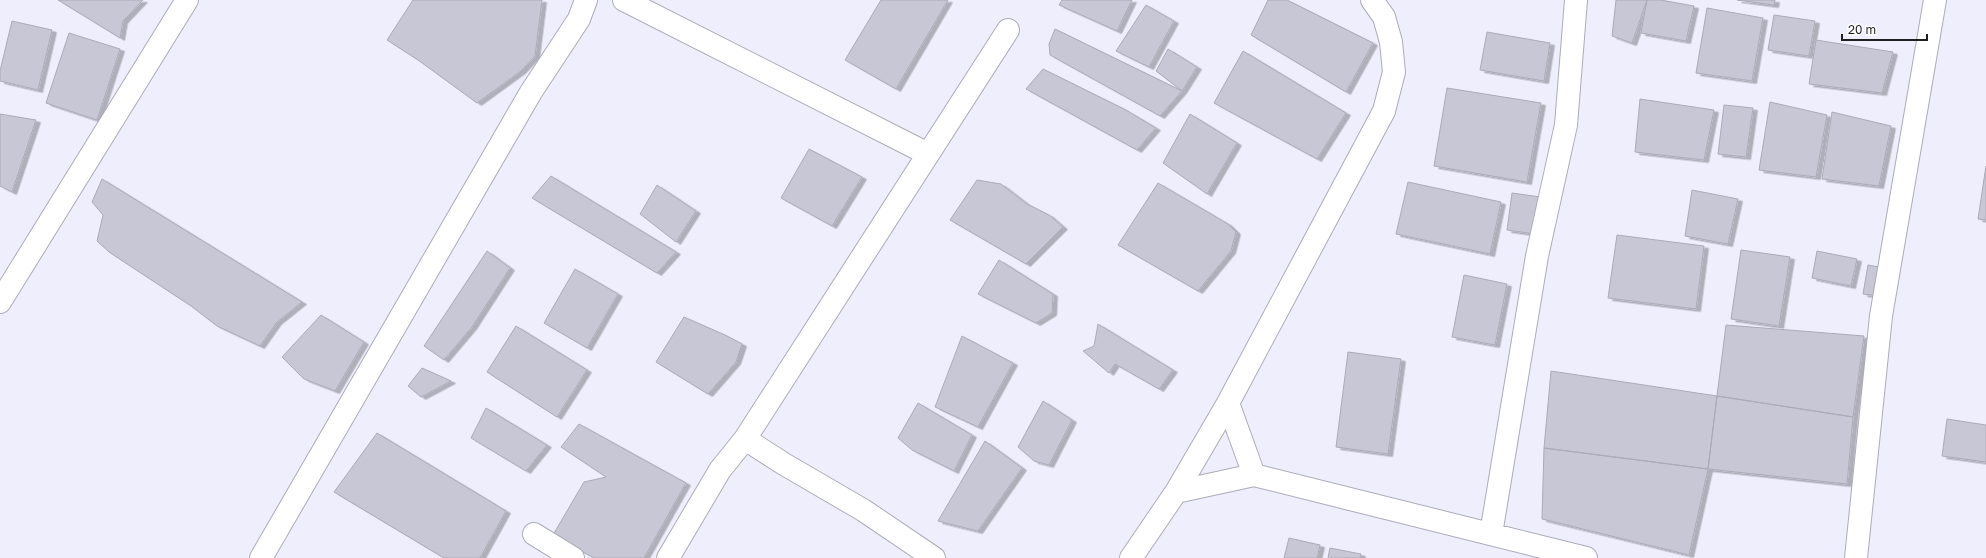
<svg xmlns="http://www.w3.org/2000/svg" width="1986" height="558" font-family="'Golos Text',sans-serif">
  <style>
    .building { fill: #c8c7d5; stroke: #acaab8; filter: url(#shadow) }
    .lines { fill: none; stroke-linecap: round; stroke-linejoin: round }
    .minor-casing { stroke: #acabb8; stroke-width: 24 }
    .minor { stroke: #fff; stroke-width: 22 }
  </style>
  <defs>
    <filter id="shadow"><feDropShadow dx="4.5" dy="2.5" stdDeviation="0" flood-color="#0004"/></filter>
  </defs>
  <rect width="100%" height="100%" fill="#efeefd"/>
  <path class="building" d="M58 0H143L123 21 120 38Z
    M413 0H542L535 56 521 71 477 103 418 60 387 40Z
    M881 0H948L896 89 845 60Z
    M1062 0H1132L1117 31 1059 5Z
    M1268 0H1287L1373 43 1346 92 1251 35Z
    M1616 0H1647L1632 43 1612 36Z
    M1647 0H1661L1694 6 1686 41 1641 33Z
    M1737 0H1775L1774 5Z
    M1146 5 1174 21 1149 67 1116 51Z
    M1707 8 1763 18 1752 81 1696 73Z
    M1774 15 1815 21 1809 56 1768 50Z
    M12 21 52 30 38 90 0 81V71Z
    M1055 29 1182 91 1160 116 1050 55 1049 44Z
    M1487 32 1550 43 1544 81 1480 70Z
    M69 33 120 49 97 120 46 103Z
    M1816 40 1893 52 1882 93 1809 84Z
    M1168 49 1197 67 1182 91 1156 71Z
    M1243 51 1346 113 1317 159 1214 103Z
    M1043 69 1124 109 1156 128 1137 150 1026 89Z
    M1447 88 1541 103 1527 182 1434 166Z
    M1640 99 1714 110 1704 160 1635 152Z
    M1770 102 1827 115 1816 177 1759 170Z
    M1724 105 1753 108 1746 157 1718 154Z
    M1832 112 1891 126 1879 186 1822 179Z
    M0 114 36 120 12 192 0 186Z
    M1190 114 1237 143 1207 194 1163 163Z
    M809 149 862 177 832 226 781 198Z
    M1986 166V220L1978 219Z
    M551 176 676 252 657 273 532 198Z
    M102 179 302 302 277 322 260 346 217 326 191 306 109 252 97 241 103 215 92 202Z
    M977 180 1001 184 1027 204 1049 215 1063 227 1026 264 950 220Z
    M1408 182 1501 202 1490 254 1396 234Z
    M1158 183 1228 224 1236 232 1231 251 1198 291 1118 245Z
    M657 185 696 211 676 242 640 214Z
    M1692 190 1738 199 1728 244 1685 236Z
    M1512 193 1540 197 1535 234 1507 230Z
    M1617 235 1704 246 1696 309 1608 298Z
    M1741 250 1790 257 1779 326 1731 319Z
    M487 251 510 268 472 327 444 360 424 346Z
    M1817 251 1857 259 1851 286 1812 278Z
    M999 260 1053 294 1052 313 1036 323 978 294Z
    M1868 265 1885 268 1880 296 1863 294Z
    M575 269 618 294 587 348 544 323Z
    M1464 275 1507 284 1495 345 1452 337Z
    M321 315 364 342 335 391 304 379 282 357Z
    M684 317 725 335 742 344 736 362 708 394 656 362Z
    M1098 324 1173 370 1159 389 1115 364 1109 373 1083 351 1094 346Z
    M1726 325 1864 336 1853 417 1717 396Z
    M516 326 587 370 557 417 487 372Z
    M962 336 1013 363 978 427 935 407Z
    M1348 352 1401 359 1388 454 1336 447Z
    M422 368 451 381 421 397 408 386Z
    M1551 371 1717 396 1708 469 1544 448Z
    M1717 396 1853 417 1847 484 1708 469Z
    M1043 401 1072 420 1049 465 1034 461 1018 447Z
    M918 403 972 435 954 471 912 450 898 438Z
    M486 408 547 445 526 471 471 438Z
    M1947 419 1986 425V462L1942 456Z
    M579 424 686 483 644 558H594L553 535 584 482 606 477 561 447Z
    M377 433 506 511 480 558H444L334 492Z
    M985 441 1022 468 978 531 938 521Z
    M1544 448 1708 469 1689 555 1542 519Z
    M1289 538 1320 545 1317 558H1284Z
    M1330 548 1361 554 1360 558H1328Z"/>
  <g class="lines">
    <g class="minor-casing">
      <path id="minor" d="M624 0 928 154
        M0 302 187 0
        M1228 403 1254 475
        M745 439 784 464 863 510 934 558
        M1176 492 1254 475 1586 558
        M534 534 573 558
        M1491 534 1537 256 1566 125 1576 0
        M261 558 531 92 579 19 586 0
        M668 558 720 470 745 439 1008 30
        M1131 558 1176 492 1228 403 1384 111 1394 72 1391 42 1384 17 1372 0
        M1856 558 1881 316 1935 0"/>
    </g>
    <use href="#minor" class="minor"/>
  </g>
  <path d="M1842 34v6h85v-6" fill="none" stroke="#1e1e23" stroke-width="2"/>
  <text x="1848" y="34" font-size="12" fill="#1e1e23" stroke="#ffffff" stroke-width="3" paint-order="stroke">20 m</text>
</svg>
